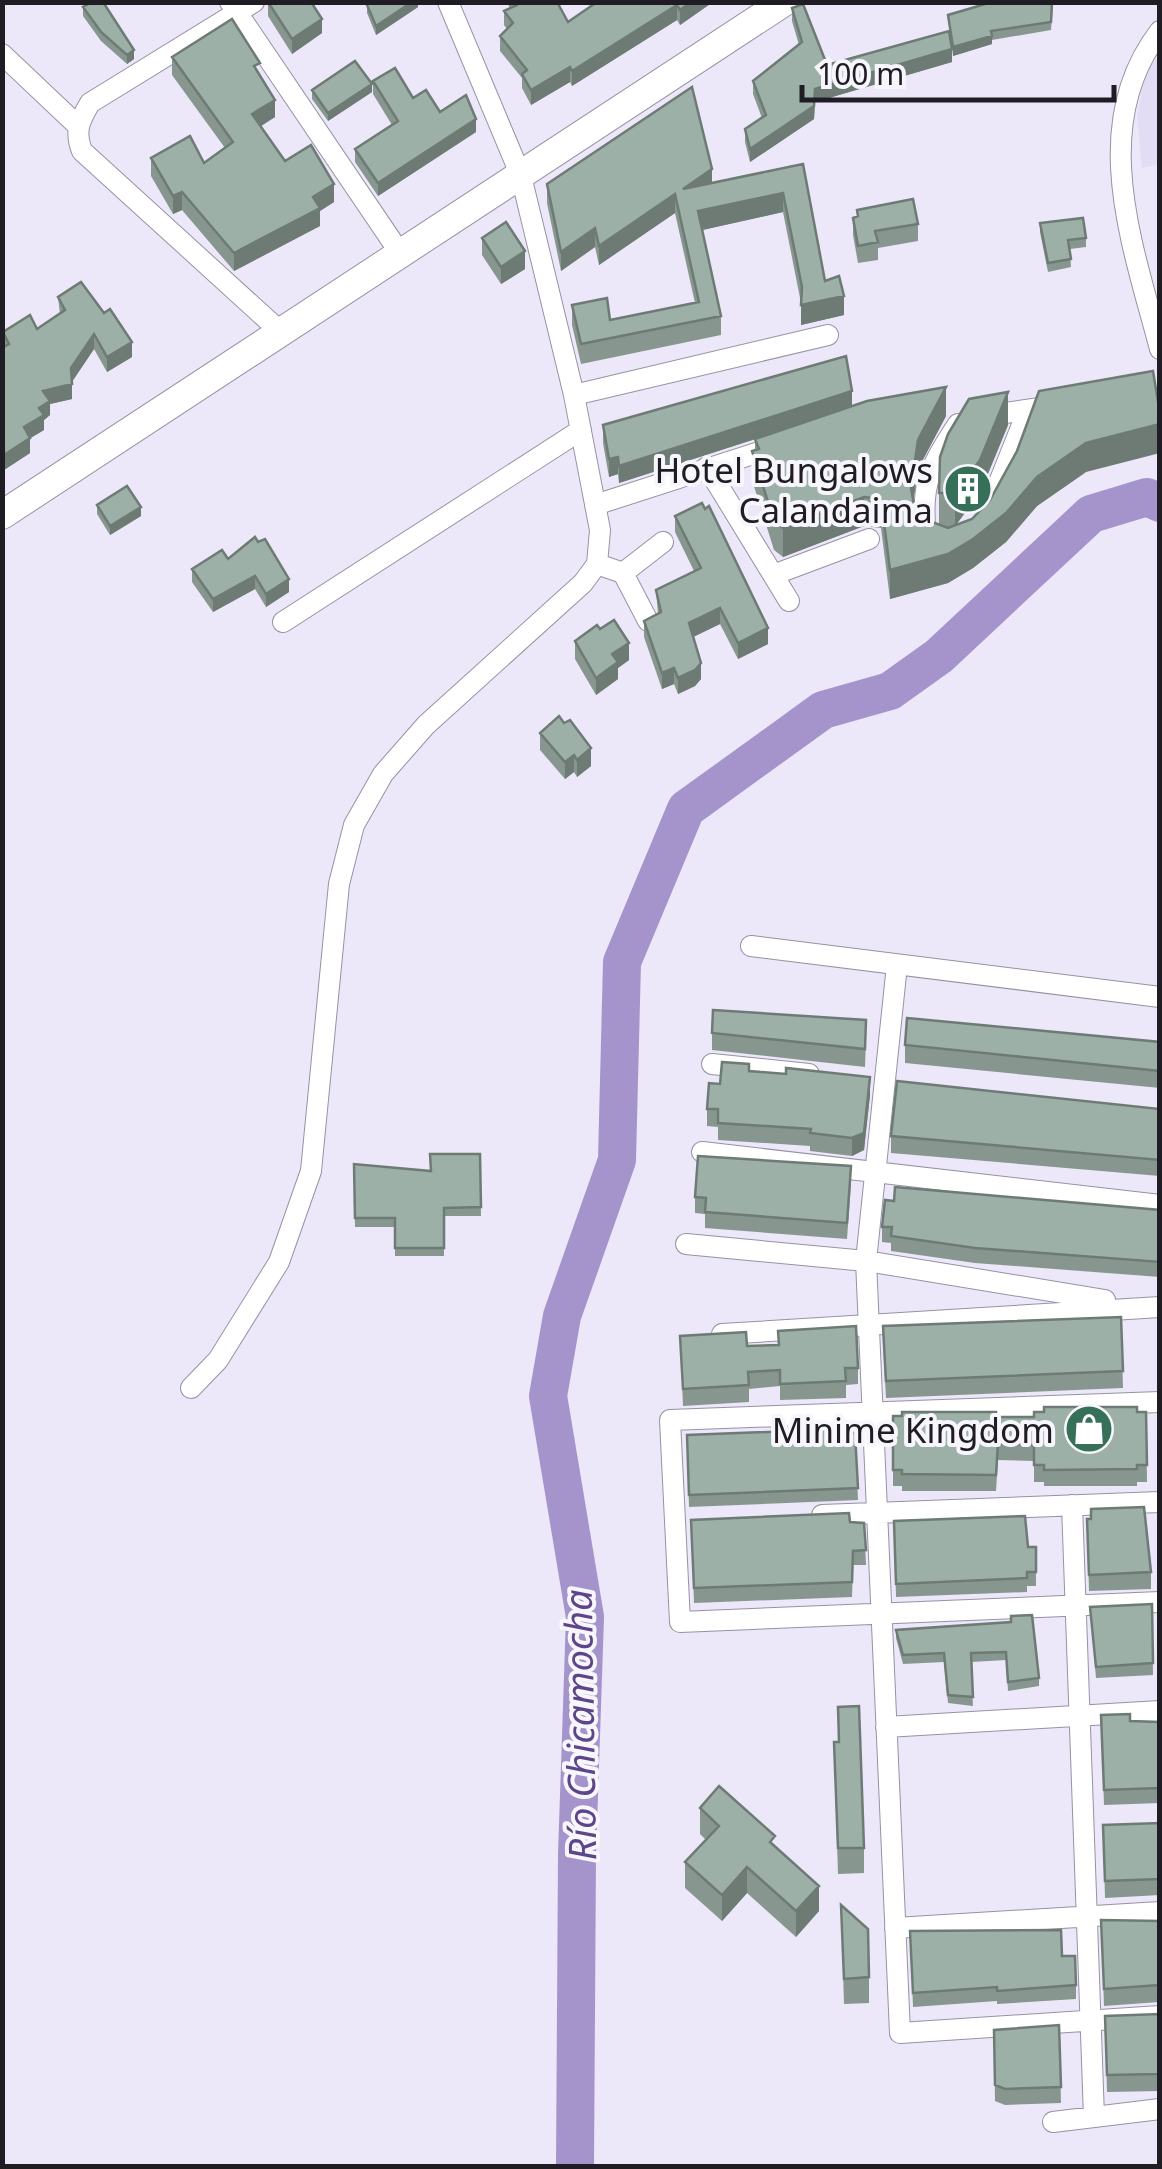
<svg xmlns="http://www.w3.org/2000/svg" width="1162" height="2169" font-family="'Noto Sans',sans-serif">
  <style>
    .built { fill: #e3dcf5 }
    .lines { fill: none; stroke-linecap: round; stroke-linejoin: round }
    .river { stroke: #a594cb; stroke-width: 38 }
    .minor-casing { stroke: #9792a3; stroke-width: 22 }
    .secondary-casing { stroke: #9792a3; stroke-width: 30 }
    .minor { stroke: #fff; stroke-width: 20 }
    .secondary { stroke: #fff; stroke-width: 28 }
    .wall { fill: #879790 }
    .shaded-wall { fill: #6e7b75 }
    .building { fill: #9db0a7; stroke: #6e7b75; stroke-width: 2.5 }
    .labels { text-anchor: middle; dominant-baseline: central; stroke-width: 8; stroke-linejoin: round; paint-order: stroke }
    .poi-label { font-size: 35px; fill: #1f1d23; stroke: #f8f6fd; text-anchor: end }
    .water-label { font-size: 38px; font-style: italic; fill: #5e458a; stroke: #f8f6fd }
  </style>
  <rect width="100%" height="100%" fill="#ece7f9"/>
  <path class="built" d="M1159 55V164L1142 168 1137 117 1145 74Z"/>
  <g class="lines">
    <path class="river" d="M575 2166 577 1855 585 1617 548 1396 562 1316 617 1160 622 962 686 809 823 710 890 691 939 656 1091 514 1147 497 1160 503"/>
    <g class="minor-casing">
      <path id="minor" d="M230 2 402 256
        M254 2 90 103C80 120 74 131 82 151L283 334
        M1160 31C1087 125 1133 246 1160 349
        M2 54 77 125
        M574 395 828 335
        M985 416 1060 405
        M707 467 789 601
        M992 500 1028 410
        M595 505 778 446
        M934 542 926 536C920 484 930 467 958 424
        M597 564 623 573 648 621
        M623 573 663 542
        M773 575 869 539
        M283 622 581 430
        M751 946 1160 997
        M897 965 866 1261 900 2033 1160 2016
        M712 1064 809 1074
        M702 1152 1160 1205
        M686 1244 866 1261 1105 1300
        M722 1334 1160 1307
        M191 1388 218 1360 279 1262 311 1171 339 884 354 825 383 774 426 725 583 583 597 564 600 530 574 395 521 176 448 2
        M1160 1402 670 1420 680 1622 1160 1602
        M1072 1505 1094 2117
        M822 1515 1160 1502
        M886 1727 1160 1711
        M895 1928 1160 1912
        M1053 2122 1160 2109"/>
    </g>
    <g class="secondary-casing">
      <path id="secondary" d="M2 515 784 2"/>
    </g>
    <use href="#minor" class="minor"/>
    <use href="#secondary" class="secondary"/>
  </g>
  <path class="wall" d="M268 2 322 33 292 54 268 16Z
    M418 2V7L376 35 367 13V5Z
    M507 2H557L568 22 594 4 593 2H713L680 25 677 20 572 86 570 82 531 105 522 88V78L500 51V36L507 29 504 25V11L510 8Z
    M1053 2 1051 30 992 40V44L953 56 948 15Z
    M83 7 134 59 127 64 101 41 83 16Z
    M792 8 827 65 952 62 815 102 814 119 750 162 745 142V129L762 118 753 94V81L799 45 792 21Z
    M172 57 260 75 275 117 260 126 285 161 334 202 320 211V226L234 271 182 210 173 214 151 176V158L204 163 225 148 172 75Z
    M373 81 413 98 476 132 378 196 355 162V149L392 125 373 94Z
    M312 90 372 92 328 121 312 99Z
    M803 164 825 281 844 315 801 325V303L783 212 702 230 721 316V335L581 364 572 325V305L610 320 695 303 675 213 599 265 595 247 561 271 547 203V184L712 183Z
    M857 210 918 224V241L878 248V260L858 263 853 235V218L857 217Z
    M1040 223 1086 238V247L1070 249 1071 267 1048 272 1040 232Z
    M482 238 525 269 501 284 482 255Z
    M58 297 132 357 107 372 94 349 72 382V399L50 404V415L44 420V430L30 438V453L4 470 3 332 37 329 60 314Z
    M852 406 946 416 918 469 913 501 916 516 939 524V493L1008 425 980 493 956 525 1086 472 1037 506 1006 542 973 568 948 583 890 599 881 528 864 526 783 557 774 550 752 480V451L755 450V439L619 483 618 474 609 477 603 443V425Z
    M97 505 141 516 110 535 97 514Z
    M675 516 768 644 738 659 720 624 693 637 701 679 695 686 678 694 674 684 662 689 644 637V621L658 614 656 590 694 571 675 532Z
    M228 559 289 592 266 607 255 589 213 612 192 582V569Z
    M600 629 629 660 618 668V679L596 695 575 659V641Z
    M540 733 591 766 577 777 574 772 565 779 540 750Z
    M712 1033 866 1037 865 1067 712 1050Z
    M1160 1042V1088L905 1063V1045Z
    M749 1071 870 1095 864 1150 852 1156 810 1151V1146L718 1140V1127L707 1126V1109L720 1084Z
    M1160 1109V1176L891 1153V1136Z
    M480 1154 481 1216H444V1256H395V1227H355L354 1164 430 1171Z
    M851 1183 847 1239 705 1228V1214L695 1213V1197Z
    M1160 1210V1277L975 1263 891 1251V1243L882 1242V1227Z
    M1121 1317 1123 1388 886 1398 883 1343Z
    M778 1331 858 1368V1384L846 1385V1398L780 1400V1386L749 1389V1402L683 1406 680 1336 747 1346 778 1345Z
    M1146 1412 1147 1482H1137V1486H1044V1482H1034V1461L998 1460 996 1491H902V1486H893V1416L1034 1417Z
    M846 1433H855L858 1500 689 1507 687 1435Z
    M1087 1519 1151 1572V1589L1089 1591Z
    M691 1520 864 1523 866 1565H853L852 1597 694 1603Z
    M894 1521 1028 1547H1036V1586H1027V1592L896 1597Z
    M1152 1604 1153 1675 1096 1678 1090 1607Z
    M1011 1622 1039 1678V1686L1008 1691 1006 1660 971 1662 973 1706 948 1703 944 1662 903 1664 896 1638V1630Z
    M838 1707 864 1848V1873L838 1874 834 1742H838Z
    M1101 1715 1130 1721 1160 1722V1803L1104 1805Z
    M700 1808 819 1911 796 1937 747 1893 722 1921 685 1888V1862L706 1840 700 1834Z
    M1160 1823V1895L1105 1898 1103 1825Z
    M841 1905 869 1977V2003L844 2004Z
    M1101 1920 1160 1921 1159 2002 1104 2006Z
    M910 1931 1062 1956 1076 1985V1999L997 2004V2001L913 2007Z
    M1160 2014V2091L1107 2092 1105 2016Z
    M1059 2025 1061 2103 1005 2105 995 2101 994 2030Z"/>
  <path class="shaded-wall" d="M412 2H418V7L376 35V26Z
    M691 2H713L680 25V10Z
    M677 5V20L572 86V71Z
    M322 19V33L292 54V39Z
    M992 36V44L953 56V47Z
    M952 49V62L815 102 814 119 750 162V149L815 89Z
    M134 50V59L127 64V55Z
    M570 67V82L531 105V90Z
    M372 84V92L328 121V113Z
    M275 100V117L252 132V114Z
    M476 119V132L378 196V183Z
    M712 169V189H683Z
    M334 184V202L320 211V226L234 271V253Z
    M182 192V210L173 214V196Z
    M783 193V212L698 231V211Z
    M675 194V213L599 265V246Z
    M595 228V247L561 271V252Z
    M525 251V269L501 284V267Z
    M844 296V315L801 325V305Z
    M94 334V349L71 383V368Z
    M132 342V357L107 372V357Z
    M72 384V399L50 404V415L44 420V430L24 442V427L39 408 43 391Z
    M946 387V416L918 469 911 517V488L918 440Z
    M852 391V408L619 483V466Z
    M1008 392V425L980 493 955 526V493Z
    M1160 424V453L1086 472 1037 506 1006 542 973 568 948 583 890 599V570L1037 477 1086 443Z
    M30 438V453L4 470V455Z
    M618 457V474L609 477V459Z
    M864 497V526L783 557V528Z
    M141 507V516L110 535V526Z
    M255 576V589L213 612V599Z
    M289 579V592L266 607V594Z
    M720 608V624L689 639V623Z
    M768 628V644L738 659V643Z
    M629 643V660L618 668V679L596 695V678L612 654Z
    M701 663V679L695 686 678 694V678Z
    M674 668V684L662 689V673Z
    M591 748V766L577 777V760Z
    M574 755V772L565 779V762Z
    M870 1077V1095L864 1150 852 1156V1138Z
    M747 1867V1893L722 1921V1895Z
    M819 1886V1911L796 1937V1911Z"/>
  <path class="building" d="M92 2H103L134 50 127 55 101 32 83 7Z
    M268 2H311L322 19 292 39Z
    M371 2H412L376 26 367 5Z
    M516 2H557L568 22 597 2H691L680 10 677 5 572 71 570 67 531 90 522 74 527 70 500 36 513 23 504 11 517 5Z
    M992 2H1052L1051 22 991 31 992 36 953 47 948 15Z
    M803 4 827 65 949 31 952 49 815 89 814 106 750 149 745 129 766 115 753 81 802 42 792 8Z
    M232 19 260 63 254 66 275 100 252 114 285 161 311 145 334 184 313 197 320 208 234 253 182 192 173 196 151 158 190 136 204 163 233 142 172 57Z
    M355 61 372 84 328 113 312 90Z
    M395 68 413 98 426 90 440 112 466 95 476 119 378 183 355 149 398 121 373 81Z
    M692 87 712 169 683 189 803 164 825 281 839 276 844 296 801 305 802 287 783 193 698 211 721 316 581 344 572 305 607 298 610 320 699 302 675 194 599 246 595 228 561 252 547 184Z
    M913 199 918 224 875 231 878 242 858 246 853 218 858 216 857 210Z
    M1083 218 1086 238 1068 240 1071 259 1048 263 1040 223Z
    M506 222 525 251 501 267 482 238Z
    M81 282 104 313 110 309 132 342 107 357 94 334 71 368 72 384 43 391 50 401 39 408 44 415 24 427 30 438 4 455 2 348 9 344 3 332 30 315 37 329 65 310 58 297Z
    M846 356 852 391 619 466 618 457 609 459 603 425Z
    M1153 371 1160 414V424L1086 443 1037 477 1006 513 973 539 948 554 890 570 881 499 864 497 783 528 774 521 752 451 759 449 755 439 867 401 946 387 918 440 911 488 916 516 948 528 972 519 990 500 1017 451 1039 391Z
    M1008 392 980 460 955 493H939L940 457 948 434 969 399Z
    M127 486 141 507 110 526 97 505Z
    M702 503 705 509 709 506 768 628 738 643 720 608 689 623 701 663 695 670 678 678 674 668 662 673 644 621 661 612 656 590 701 568 675 516Z
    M255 537 258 542 265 539 289 579 266 594 255 576 213 599 192 569 222 550 228 559Z
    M614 620 629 643 612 654 618 662 596 678 575 641 597 625 600 629Z
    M559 716 564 723 570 720 591 748 577 760 574 755 565 762 540 733Z
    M713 1010 866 1020 865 1049 712 1033Z
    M907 1018 1160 1042V1071L905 1045Z
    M722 1062 749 1064V1071L786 1074V1068L870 1077 864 1133 852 1138 810 1133 811 1129 718 1123V1109H707L709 1083 720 1084Z
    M897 1081 1160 1109V1160L891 1136Z
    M430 1154H480L481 1207 444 1208V1248H395V1218H355L354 1164 431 1171Z
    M698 1156 851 1166 847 1223 705 1212 706 1198 695 1197Z
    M895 1187 1160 1210V1262L975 1248 891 1236 892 1227H882L885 1200 894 1201Z
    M1121 1317 1123 1371 886 1381 883 1326Z
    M856 1326 858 1368H845L846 1381 780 1384V1370L748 1372 749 1385 683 1389 680 1336 746 1332 747 1346 779 1345 778 1331Z
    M1044 1407H1137V1412H1146L1147 1465H1137V1469L1044 1470V1465H1034V1445L998 1443 996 1475 902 1474V1470H893V1416H902V1412H996V1417H1034V1412H1044Z
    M846 1429V1433H855L858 1488 689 1495 687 1435Z
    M1144 1507 1151 1572 1089 1575 1087 1519H1091V1509Z
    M849 1513 850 1522 864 1523 866 1550 853 1551 852 1582 694 1588 691 1520Z
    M1025 1516 1028 1547H1036V1572H1027V1578L896 1584 894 1521Z
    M1152 1604 1153 1663 1096 1667 1090 1607Z
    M1032 1615 1039 1678 1008 1682 1006 1652 971 1653 973 1697 948 1695 944 1653 903 1655 896 1630 1011 1622V1616Z
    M859 1706 864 1848H838L834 1742H839L838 1707Z
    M1130 1714V1721L1160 1722V1788L1104 1790 1101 1715Z
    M719 1786 775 1836 770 1842 819 1886 796 1911 747 1867 722 1895 685 1862 719 1826 700 1808Z
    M1160 1823V1879L1105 1881 1103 1825Z
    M841 1905 868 1929 869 1977 844 1979Z
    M1101 1920 1160 1921 1159 1985 1104 1989Z
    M1061 1930 1062 1956H1075L1076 1985 997 1991V1987L913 1993 910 1931Z
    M1160 2014V2074L1107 2075 1105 2016Z
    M1059 2025 1061 2087 1005 2089 995 2085 994 2030Z"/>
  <defs>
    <g id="building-disc" transform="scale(2.5)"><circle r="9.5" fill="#367059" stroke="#f8f6fd"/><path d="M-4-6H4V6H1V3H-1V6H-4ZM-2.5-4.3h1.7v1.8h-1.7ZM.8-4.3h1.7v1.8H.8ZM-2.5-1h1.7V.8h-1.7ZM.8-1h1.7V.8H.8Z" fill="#fff"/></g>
    <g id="shop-disc" transform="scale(2.5)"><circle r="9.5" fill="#367059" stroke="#f8f6fd"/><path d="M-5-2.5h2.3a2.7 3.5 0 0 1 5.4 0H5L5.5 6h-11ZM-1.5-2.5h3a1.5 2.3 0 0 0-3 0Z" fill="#fff"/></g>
  </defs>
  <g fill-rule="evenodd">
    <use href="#building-disc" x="968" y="489"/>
    <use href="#shop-disc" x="1089" y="1429"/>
  </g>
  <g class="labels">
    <g class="poi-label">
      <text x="933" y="469">Hotel Bungalows<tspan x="933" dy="40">Calandaima</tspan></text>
      <text x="1054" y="1429">Minime Kingdom</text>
    </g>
    <g class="water-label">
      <text transform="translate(579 1725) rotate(-91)">Río Chicamocha</text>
    </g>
  </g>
  <rect width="1162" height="2169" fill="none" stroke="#1f1d23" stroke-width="10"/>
  <path d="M802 85v15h312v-15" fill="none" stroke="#1f1d23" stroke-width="5"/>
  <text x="817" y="85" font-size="30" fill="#1f1d23" stroke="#f8f6fd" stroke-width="8" paint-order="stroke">100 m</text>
</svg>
